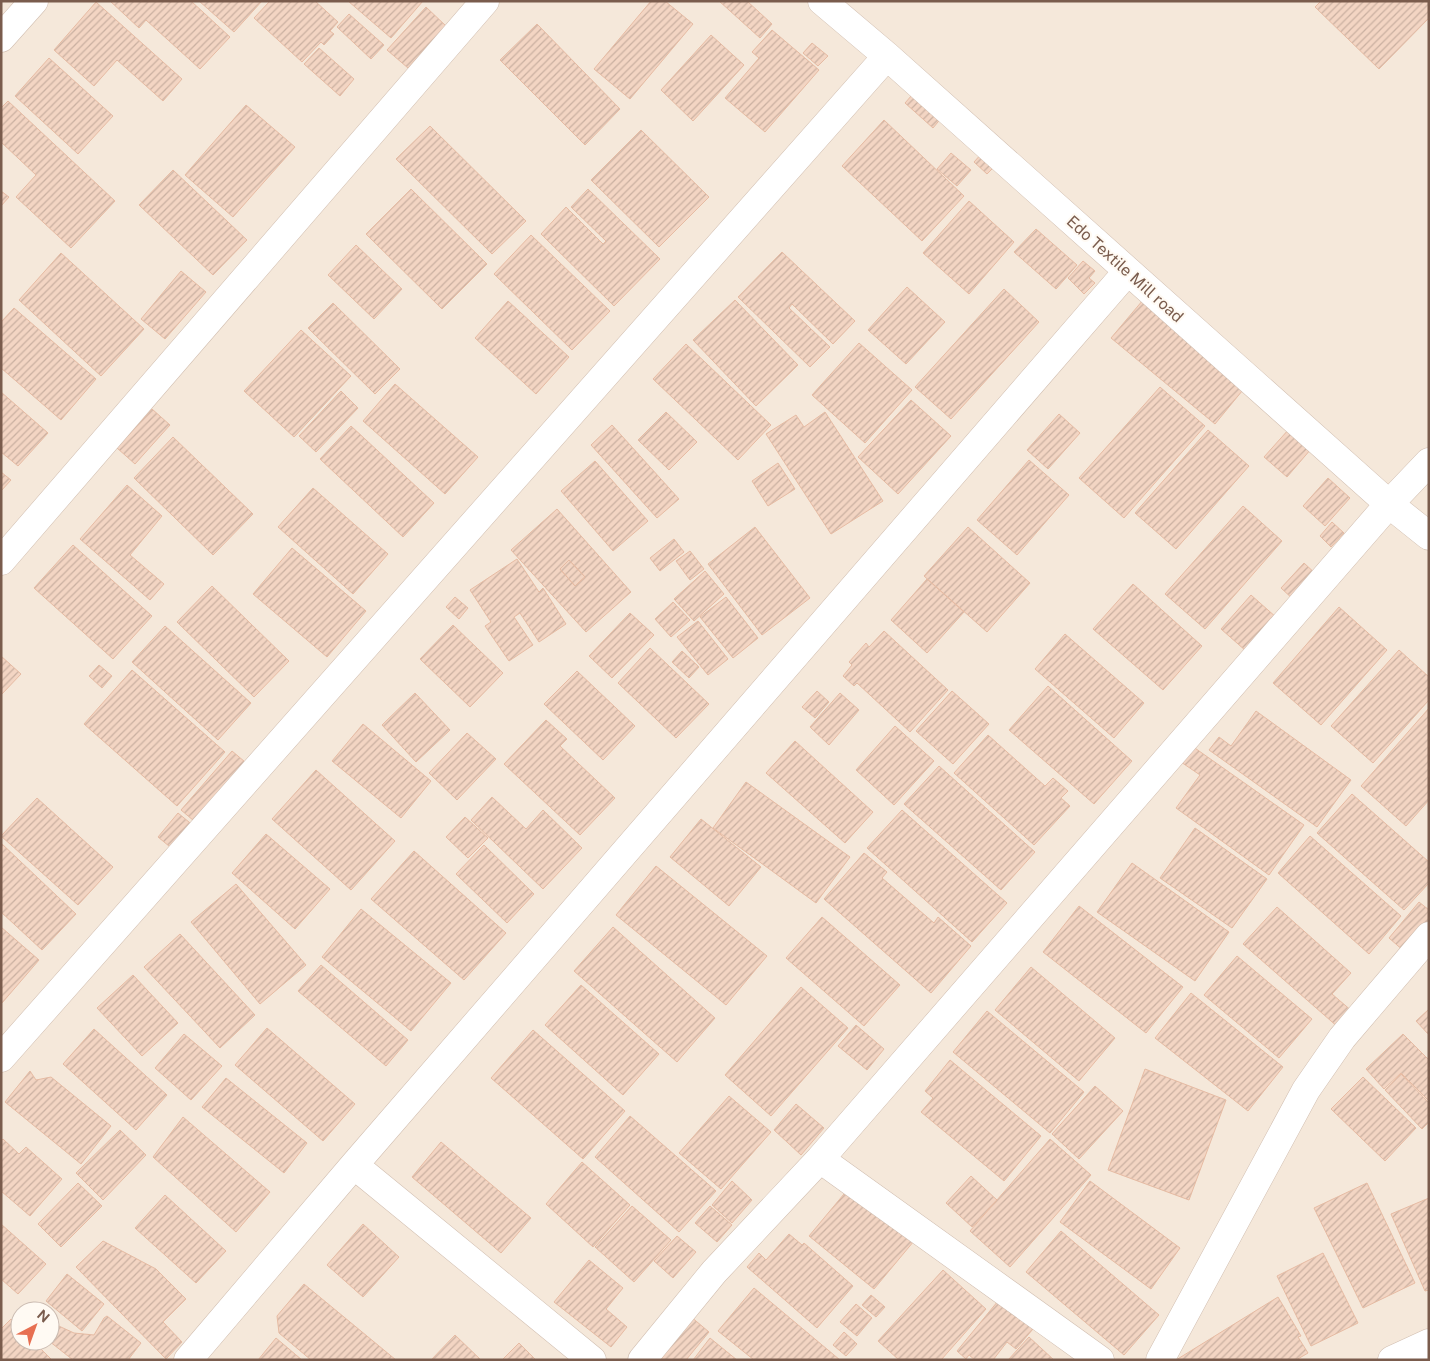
<svg xmlns="http://www.w3.org/2000/svg" width="1430" height="1361" font-family="'Public Sans',sans-serif">
  <style>
    .residential { fill: #f5e8da; fill-rule: evenodd }
    .building { fill: url(#building-hatch); stroke: #e6bba3; fill-rule: evenodd }
    .lines { fill: none; stroke-linecap: round; stroke-linejoin: round }
    .minor-casing { stroke: #d1beb0; stroke-width: 29 }
    .minor { stroke: #fff; stroke-width: 28 }
    .labels { text-anchor: middle; dominant-baseline: central; stroke-width: 4; stroke-linejoin: round; paint-order: stroke }
    .street-label { font-size: 16px; fill: #7a5c4d; stroke: #fffaf3 }
  </style>
  <defs>
    <pattern id="building-hatch" width="6" height="6" patternUnits="userSpaceOnUse" patternTransform="scale(1.25)"><rect width="6" height="6" fill="#f3d5c3"/><path d="M-1 1l2-2M0 6l6-6M5 7l2-2" fill="none" stroke="#cab0a1"/></pattern>
  </defs>
  <rect width="100%" height="100%" fill="#fdf6ec"/>
  <path class="residential" d="M1 1H1429V1360H1ZM20 1311H50V1341H20Z"/>
  <path class="building" d="M110 1H191L230 37 200 69 146 20 139 28Z
    M199 1H262L234 32Z
    M270 1H315L338 22 330 31 334 34 324 45 321 42 302 62 254 18Z
    M348 1H423L391 38Z
    M651 1H665L693 24 630 99 594 69Z
    M719 1H747L772 24 760 38Z
    M1321 1H1429V18L1379 69 1315 7Z
    M96 2 182 79 163 101 117 60 94 86 54 50Z
    M426 7 446 26 408 68 387 50Z
    M349 14 384 45 371 59 337 27Z
    M537 24 620 109 585 145 500 60Z
    M772 30 819 70 765 132 725 98 759 58 752 52Z
    M711 35 744 65 693 121 661 90Z
    M812 43 828 56 818 66 803 53Z
    M319 48 354 79 340 96 304 64Z
    M49 58 113 116 78 154 15 96Z
    M919 87 947 111 933 128 905 103Z
    M8 101 115 201 71 248 16 197 36 175 1 142V108Z
    M246 105 295 147 233 217 185 175Z
    M884 120 964 196 922 241 842 166Z
    M430 126 526 221 492 254 396 159Z
    M641 130 709 197 659 247 591 180Z
    M983 152 996 165 987 174 974 162Z
    M951 153 971 170 957 186 937 169Z
    M173 170 247 240 213 275 139 205Z
    M411 189 487 264 442 309 366 234Z
    M588 189 660 259 614 306 541 234 566 207 603 244 606 241 571 207Z
    M1 191 9 197 1 206Z
    M969 201 1014 242 969 294 923 253Z
    M1036 229 1077 265 1056 289 1014 252Z
    M531 235 610 311 572 350 494 274Z
    M356 245 402 289 374 319 328 275Z
    M782 252 855 321 833 344 792 304 789 308 830 347 810 367 738 297Z
    M61 253 144 329 101 376 19 300Z
    M1083 261 1095 271 1089 278 1095 283 1084 294 1068 278Z
    M181 271 206 292 165 339 141 319Z
    M907 287 945 322 906 364 868 330Z
    M1004 289 1039 322 951 419 915 387Z
    M735 300 798 365 756 406 693 340Z
    M1143 300 1247 385 1215 424 1111 338Z
    M508 301 569 357 536 394 475 338Z
    M333 303 400 369 375 394 308 328Z
    M14 308 96 379 61 420 1 368V322Z
    M301 330 351 376 294 437 244 391Z
    M859 343 912 390 865 443 812 395Z
    M686 344 771 425 738 460 653 379Z
    M395 384 478 457 445 494 363 421Z
    M1160 387 1205 426 1124 518 1079 478Z
    M341 391 358 408 316 452 299 436Z
    M1 392 48 433 18 466 1 452Z
    M911 400 951 436 898 494 858 457Z
    M152 409 170 425 135 464 117 448Z
    M666 412 697 442 669 470 638 440Z
    M825 412 883 501 831 534 766 434 796 415 804 427Z
    M1059 414 1080 433 1048 469 1027 450Z
    M612 425 679 499 657 518 591 445Z
    M351 426 434 503 403 537 320 459Z
    M1289 429 1311 449 1287 477 1264 457Z
    M1208 430 1249 466 1176 549 1135 513Z
    M173 437 253 514 213 555 134 478Z
    M1029 460 1069 495 1017 555 977 520Z
    M595 461 648 521 613 551 561 491Z
    M778 463 795 489 768 506 752 481Z
    M1 472 11 480 1 491Z
    M1328 478 1350 498 1325 526 1303 506Z
    M127 485 162 516 130 555 164 584 150 600 80 539Z
    M313 488 388 554 353 594 278 527Z
    M1243 506 1282 541 1205 629 1165 594Z
    M557 509 631 592 586 632 511 550ZM569 560 585 577 575 586 560 569Z
    M1332 522 1344 533 1331 547 1320 536Z
    M755 527 810 598 762 635 708 564Z
    M968 527 1030 583 987 632 924 576Z
    M674 539 684 552 660 571 650 558Z
    M73 545 152 616 113 659 34 588Z
    M292 548 366 611 327 657 253 594Z
    M690 551 704 569 690 580 676 561Z
    M517 559 539 592 543 588 566 624 539 642 520 613 514 617 533 645 509 661 485 626 491 622 470 590Z
    M569 560 585 577 575 586 560 569Z
    M1304 563 1318 576 1295 601 1281 588Z
    M705 571 724 594 694 621 674 599Z
    M927 579 964 612 927 653 891 620Z
    M1133 584 1202 646 1163 690 1093 629Z
    M212 586 289 661 254 697 177 622Z
    M1251 595 1277 618 1246 651 1221 629Z
    M455 597 468 608 459 619 446 607Z
    M726 597 758 638 733 658 700 617Z
    M673 602 690 620 671 637 655 619Z
    M1339 607 1387 650 1321 725 1273 683Z
    M630 613 654 635 612 678 589 656Z
    M698 621 728 659 708 675 677 637Z
    M453 625 503 673 470 707 420 659Z
    M165 626 251 703 218 740 132 662Z
    M884 631 948 690 910 732 857 683 854 686 843 676 852 665 849 662 866 643 869 647Z
    M1065 634 1144 703 1114 738 1035 669Z
    M650 648 709 704 676 738 618 683Z
    M1399 650 1429 677V700L1373 763 1331 726Z
    M682 651 699 667 689 678 672 662Z
    M1 656 21 674 1 695Z
    M99 665 112 676 102 688 89 676Z
    M132 670 225 752 177 806 84 724Z
    M577 671 635 726 603 760 544 704Z
    M1048 686 1132 761 1094 804 1009 730Z
    M817 691 829 702 815 718 802 707Z
    M952 691 989 724 953 764 916 731Z
    M415 693 450 730 416 762 382 725Z
    M840 693 859 710 829 745 810 727Z
    M1429 708V800L1406 826 1361 786Z
    M1256 711 1351 780 1317 827 1209 750 1219 737 1231 746Z
    M546 720 567 739 560 746 615 798 580 835 504 764Z
    M363 724 431 781 401 818 332 761Z
    M895 726 934 761 894 805 856 770Z
    M467 733 496 759 457 800 429 773Z
    M988 735 1045 786 1053 778 1068 791 1061 798 1070 806 1034 845 954 773Z
    M795 741 873 812 845 843 766 773Z
    M1192 746 1304 825 1269 875 1176 808 1200 775 1181 762Z
    M232 751 251 767 200 826 181 810Z
    M939 766 1035 852 1001 890 904 804Z
    M316 770 395 841 351 890 272 819Z
    M746 782 850 857 816 903 713 828Z
    M1352 794 1429 862V883L1404 910 1317 833Z
    M492 797 526 829 543 810 582 848 543 889 471 820Z
    M37 798 113 867 78 905 1 836Z
    M902 810 1007 903 972 942 867 848Z
    M178 813 195 827 175 851 158 837Z
    M465 817 488 838 468 858 446 837Z
    M701 819 761 867 729 906 670 857Z
    M1195 828 1267 879 1232 928 1160 878Z
    M266 834 330 889 295 929 232 873Z
    M1310 836 1401 916 1369 954 1278 873Z
    M1 843 76 914 42 950 1 912Z
    M484 845 534 894 507 923 456 874Z
    M414 851 506 933 464 980 371 899Z
    M864 853 887 872 882 878 934 923 938 917 971 946 931 993 824 899Z
    M1132 863 1229 932 1195 981 1097 912Z
    M656 866 767 956 726 1005 616 915Z
    M236 884 306 965 260 1004 191 922Z
    M1419 902 1429 910V924L1405 952 1389 938Z
    M1079 906 1183 987 1146 1033 1043 952Z
    M1277 907 1351 973 1332 994 1353 1012 1339 1028 1243 944Z
    M361 909 451 983 411 1031 322 957Z
    M822 917 900 985 864 1026 786 958Z
    M1 927 39 960 2 1003 1 1002Z
    M613 927 715 1018 677 1062 574 971Z
    M180 934 255 1015 220 1048 144 967Z
    M1237 956 1312 1019 1279 1058 1204 995Z
    M321 965 408 1040 386 1066 298 991Z
    M1031 967 1115 1038 1079 1081 995 1010Z
    M133 975 178 1023 142 1056 97 1008Z
    M581 985 659 1054 623 1095 545 1025Z
    M801 987 848 1028 771 1116 725 1075Z
    M1191 993 1283 1067 1248 1111 1155 1038Z
    M1429 1009V1035L1416 1021Z
    M987 1011 1084 1092 1050 1133 953 1052Z
    M856 1025 884 1049 867 1070 838 1046Z
    M267 1028 355 1104 323 1141 235 1065Z
    M94 1029 167 1095 136 1130 63 1064Z
    M533 1030 625 1111 583 1159 491 1078Z
    M184 1034 222 1066 191 1100 155 1068Z
    M1403 1034 1429 1060V1101L1401 1073 1384 1089 1366 1069Z
    M950 1060 1041 1136 1004 1181 921 1112 933 1098 925 1091Z
    M1145 1069 1226 1100 1189 1200 1108 1170Z
    M30 1071 36 1080 51 1077 111 1126 81 1164 5 1102Z
    M1401 1074 1429 1103V1122L1422 1129 1385 1090Z
    M1363 1077 1416 1128 1385 1161 1331 1109Z
    M226 1078 307 1143 284 1173 202 1107Z
    M1095 1086 1123 1111 1079 1159 1052 1134Z
    M729 1096 771 1132 721 1189 679 1153Z
    M796 1104 824 1128 801 1155 774 1130Z
    M630 1116 716 1191 679 1232 595 1157Z
    M183 1117 270 1192 236 1232 153 1157Z
    M120 1130 146 1155 103 1200 76 1173Z
    M3 1139 19 1154 26 1147 62 1179 30 1216 1 1191V1141Z
    M1050 1139 1091 1175 1010 1267 970 1231Z
    M441 1142 531 1218 501 1253 412 1177Z
    M582 1162 630 1205 593 1247 546 1204Z
    M971 1176 997 1200 972 1227 946 1203Z
    M732 1181 752 1200 732 1223 712 1205Z
    M1090 1181 1180 1248 1151 1289 1060 1222Z
    M78 1183 102 1206 61 1247 38 1224Z
    M1367 1183 1415 1283 1363 1308 1314 1208Z
    M849 1188 914 1241 874 1289 809 1236Z
    M165 1195 226 1251 196 1283 135 1228Z
    M1429 1198V1290L1425 1291 1391 1214Z
    M632 1206 671 1240 634 1282 595 1247Z
    M710 1206 732 1225 717 1242 695 1223Z
    M1 1224 46 1264 18 1294 1 1279Z
    M363 1224 399 1257 363 1297 327 1265Z
    M1061 1231 1159 1315 1124 1355 1026 1272Z
    M789 1234 802 1245 804 1243 853 1286 817 1328 747 1267 759 1253 766 1260Z
    M677 1236 696 1252 673 1278 654 1261Z
    M103 1241 156 1269 186 1299 163 1322 182 1342 166 1359 76 1267Z
    M1323 1253 1358 1323 1311 1346 1277 1276Z
    M589 1260 623 1288 606 1309 627 1327 611 1347 554 1302Z
    M943 1270 986 1309 941 1360H899L878 1341Z
    M67 1274 104 1304 82 1331 46 1301Z
    M304 1284 396 1360H311L279 1333 277 1316Z
    M754 1288 840 1360H754L718 1331Z
    M871 1295 885 1307 876 1317 862 1305Z
    M1278 1297 1301 1336 1298 1337 1308 1353 1296 1360H1176Z
    M998 1301 1033 1329 1016 1349 1007 1342 993 1360H975L969 1355 966 1359 957 1351Z
    M856 1304 872 1318 857 1336 840 1322Z
    M107 1316 141 1343 128 1360H73L49 1341 50 1322 74 1333 94 1335 104 1318Z
    M690 1316 709 1332 686 1360H661L671 1340Z
    M11 1319 20 1328V1341H33L52 1360H1V1329Z
    M844 1332 857 1344 846 1356 833 1345Z
    M455 1335 481 1360H431Z
    M1029 1337 1054 1360H1008Z
    M276 1338 302 1360H258Z
    M710 1338 737 1360H693Z
    M519 1343 536 1360H502Z"/>
  <g class="lines">
    <g class="minor-casing">
      <path id="minor" d="M822 1 887 56 1389 504 1429 536
        M1 38 34 1
        M1 561 485 1
        M1 1058 887 56
        M820 1159 1100 1360
        M354 1165 592 1360
        M188 1360 354 1165 1127 272
        M642 1360 714 1272 820 1159 1389 504 1429 462
        M1160 1360 1306 1090 1342 1038 1429 936
        M1392 1360 1429 1343"/>
    </g>
    <use href="#minor" class="minor"/>
  </g>
  <g class="labels">
    <g class="street-label">
      <text transform="translate(1125 269) rotate(42)">Edo Textile Mill road</text>
    </g>
  </g>
  <rect width="1430" height="1361" fill="none" stroke="#7a5c4d" stroke-width="5"/>
  <g transform="translate(35 1326) rotate(41)"><circle r="24" fill="#fffaf3" stroke="#cabbb1"/>
  <path d="M0-4L9 19L0 12L-9 19Z" fill="#e76f51"/>
  <text y="-8" font-size="14" font-weight="bold" text-anchor="middle" fill="#7a5c4d">N</text>
  </g>
</svg>
